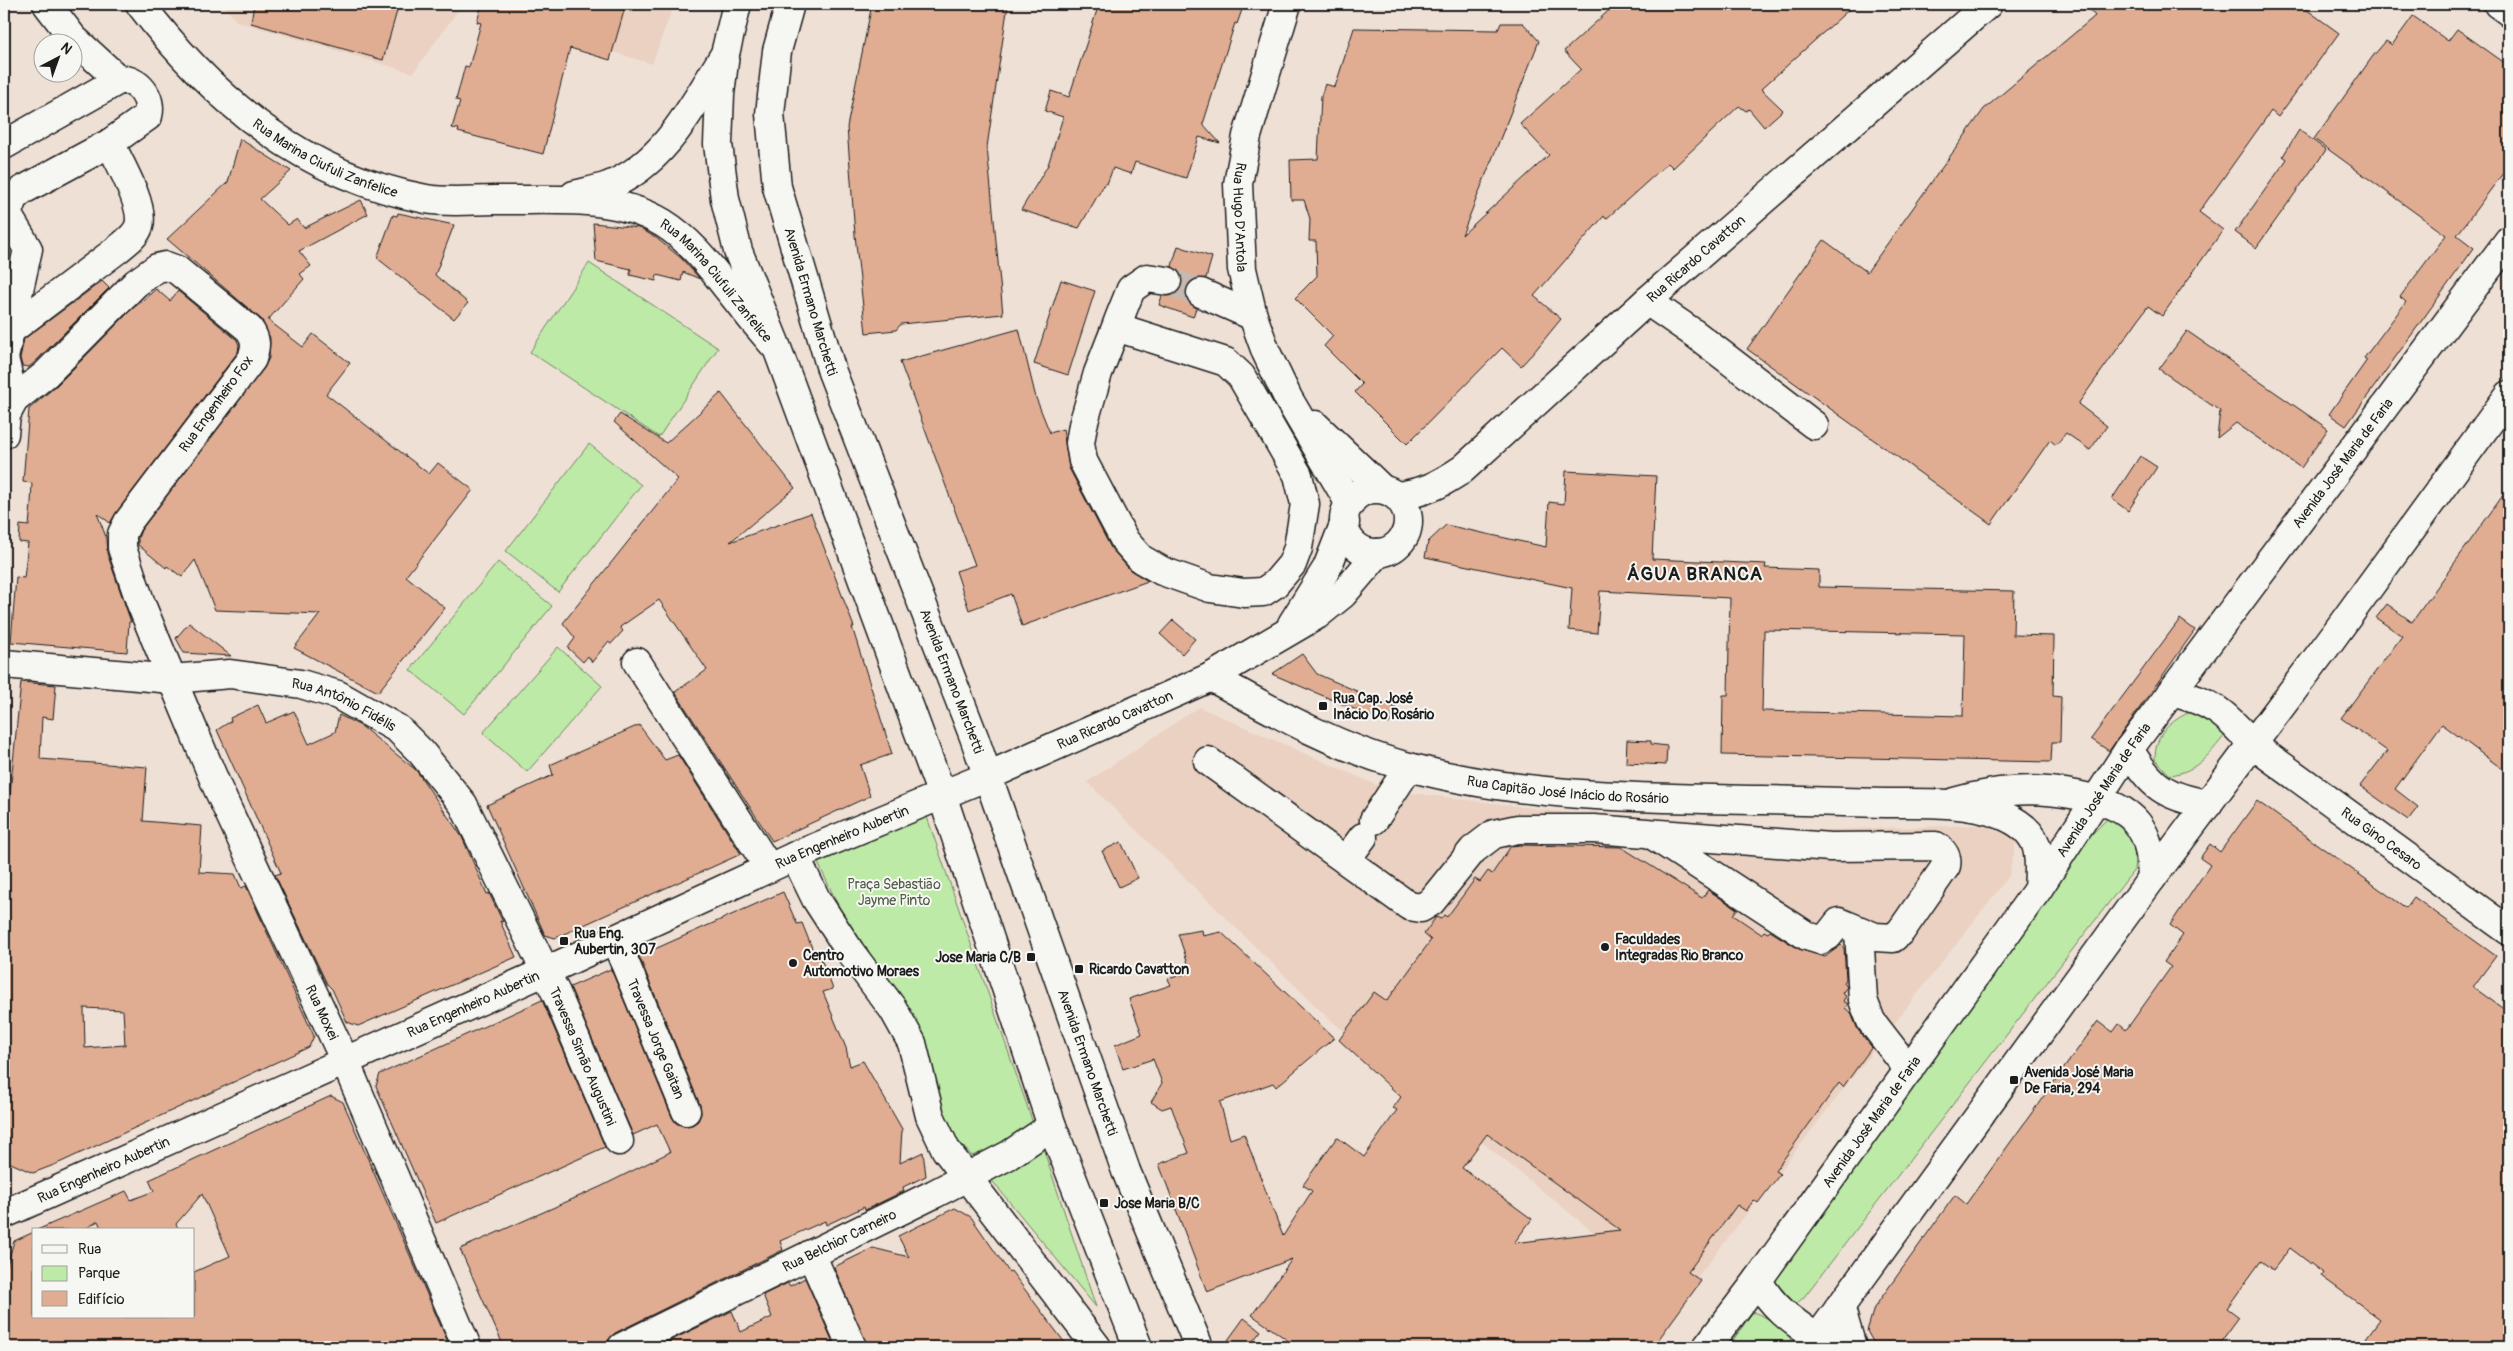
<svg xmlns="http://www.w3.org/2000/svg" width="2513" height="1351" font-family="Pangolin,sans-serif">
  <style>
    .built { fill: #ead1c2 }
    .green { fill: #beeaa7; stroke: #6d8362 }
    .building { fill: #e0ad93; stroke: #1c1c1c; fill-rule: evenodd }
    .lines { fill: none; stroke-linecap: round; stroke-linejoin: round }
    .minor-tunnel { stroke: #c5b9b1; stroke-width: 28; stroke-dasharray: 28 14; stroke-linecap: butt }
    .minor-casing { stroke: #1c1c1c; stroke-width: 31 }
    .major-casing { stroke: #1c1c1c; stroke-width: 31 }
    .highway-casing { stroke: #1c1c1c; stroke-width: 31 }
    .minor { stroke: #f6f6f2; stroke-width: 28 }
    .major { stroke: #f6f6f2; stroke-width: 28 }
    .highway { stroke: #f6f6f2; stroke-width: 28 }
    .poi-dot { fill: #1c1c1c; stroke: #f6f6f2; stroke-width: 2 }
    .labels { text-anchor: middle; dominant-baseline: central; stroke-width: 4; stroke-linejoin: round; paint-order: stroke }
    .street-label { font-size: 14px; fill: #1c1c1c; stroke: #f6f6f2 }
    .poi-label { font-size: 14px; font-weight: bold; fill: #1c1c1c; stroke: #f6f6f2; text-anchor: start }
    .park-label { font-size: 14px; fill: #4d5a46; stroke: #f6f6f2 }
    .district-label { font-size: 19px; font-weight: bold; letter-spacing: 1px; fill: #1c1c1c; stroke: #f6f6f2 }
  </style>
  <rect width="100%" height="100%" fill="#efe0d6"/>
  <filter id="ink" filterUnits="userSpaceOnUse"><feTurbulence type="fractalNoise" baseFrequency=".02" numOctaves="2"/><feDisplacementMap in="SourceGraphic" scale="10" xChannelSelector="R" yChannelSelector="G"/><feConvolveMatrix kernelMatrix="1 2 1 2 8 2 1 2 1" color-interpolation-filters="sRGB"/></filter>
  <g filter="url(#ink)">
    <path class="built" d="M223 4H674L652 64 462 5 413 73 236 21Z
      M1199 707 1388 790 1604 817 1819 830 1981 825 2017 838 2009 876 1679 1301 1328 1018 1087 782Z"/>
    <path class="green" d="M589 263 718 348 659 437 530 352Z
      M589 444 641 485 558 592 506 551Z
      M498 562 552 606 464 714 410 670Z
      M558 647 602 686 527 772 483 733Z
      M2192 711 2229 730C2212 751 2198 772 2170 775L2155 759C2155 734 2170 721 2192 711Z
      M927 817 1033 1123 1017 1140 972 1156 957 1140 940 1112 924 1038 898 990 850 930 818 863Z
      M2107 819C2111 821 2118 822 2122 825 2134 835 2136 855 2134 870L1804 1297 1791 1309 1773 1291V1272L2086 840Z
      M1042 1145 1096 1307 989 1177Z
      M1753 1312C1769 1318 1780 1325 1791 1339L1785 1347H1728Z"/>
    <path class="building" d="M254 4H377L397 11 383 60 251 23Z
      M482 4H626L610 60 570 48 543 154 458 132 459 129 452 128 460 101 456 100 465 66 469 67 481 23 477 22Z
      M872 4H1008L987 147 1003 314 901 324 896 330 866 333 855 235 847 127Z
      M1099 4H1244L1237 24 1235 23 1203 124 1220 143 1199 137 1186 178 1135 162 1131 174 1113 168 1107 184 1105 183 1079 228 1021 210 1048 165 1063 117 1045 111 1051 91 1069 97Z
      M1616 4H1855L1761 89 1783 110 1764 127 1749 109 1746 111 1739 106 1673 168 1668 163 1606 219 1604 216 1534 296 1561 319 1534 352 1521 366 1502 348 1407 444 1355 392 1362 384 1324 346 1333 336 1295 298 1317 276 1316 241H1309L1310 219 1304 200H1291L1290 160 1318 159 1321 96 1325 84 1335 87 1354 28 1498 30 1501 23H1523L1539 41 1462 235 1549 155 1520 124 1581 69 1564 51Z
      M2085 4H2299L2339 33 2278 117 2271 111 2199 212 2223 230 2162 316 2148 306 2078 404 2107 426 2090 450 2066 433 2056 445 2050 440 1991 524 1747 349 1824 240 1867 272 1984 109 2095 16Z
      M2413 16 2448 41 2457 29 2509 66V165L2457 235 2474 248 2346 426 2329 414 2367 360 2364 358 2406 302 2400 297 2446 235 2314 139 2373 56 2386 41 2392 45Z
      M2299 130 2326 150 2256 248 2235 232 2287 159 2283 156Z
      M240 139 291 171 260 199 288 225 297 219 304 228 361 200 368 214 299 251 311 266 300 274 304 279 268 320 303 347 313 334 350 363 326 394 429 474 438 463 473 490 406 576 445 608 378 692 294 648 320 614 215 610 195 560 182 577 167 566 166 568 138 545V538L141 530 264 368 269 358 270 338 262 320 167 239 228 182Z
      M398 213 454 225 435 275 468 303 454 319 377 258 393 215 397 216Z
      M593 223 639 228 655 237 681 258 700 279 683 272 681 281 657 275 656 281 630 275 631 269 596 261Z
      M1178 246 1212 257 1206 278 1192 280 1187 287 1186 295 1188 302 1196 308 1193 317 1159 305 1162 296 1173 295 1179 291 1182 284 1181 275 1172 266Z
      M1061 280 1095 291 1068 375 1034 364Z
      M102 281 109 288 35 362 29 367 22 366 20 358 24 339Z
      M156 289 170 301 178 291 237 340 239 345 238 352 116 513 110 523 97 513 106 537 107 553 131 622H129L127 652 11 642 16 577 24 578 28 543 19 542 20 525 29 526 31 504 32 483 23 482 29 409 57 385 130 311Z
      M1019 329 1036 398 1050 433 1063 429 1069 468 1111 548 1130 570 1148 581 1022 626 1011 594 969 610 956 571 975 565 900 362Z
      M2187 331 2328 429 2301 468 2236 423 2217 438 2220 411 2159 369Z
      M721 393 795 488 730 542 811 513 854 627H852L892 754 860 765 870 796 772 841 675 692 707 670 659 600 620 627 623 631 611 644 608 642 592 662 588 656 583 662 568 648 575 638 563 623 678 479 614 422 620 414 666 443Z
      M2140 456 2157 467 2128 511 2112 499Z
      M1566 471 1656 476 1652 559 1766 564 1765 568 1819 570V587L2014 591 2013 635 2054 636 2053 696 2061 697 2060 742H2052L2051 762 1722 755 1723 695H1728L1730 598 1600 591 1597 633 1569 630 1572 588 1425 557 1428 542 1446 525 1546 547 1549 502 1564 504ZM1764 630 1965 634 1963 716 1762 711Z
      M2509 487V774L2442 724 2395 789 2418 807 2408 820 2360 786 2387 751 2341 718 2402 636 2376 618 2387 604 2412 622Z
      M2180 619 2195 630 2109 751 2091 739Z
      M1173 620 1195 639 1182 654 1160 634Z
      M189 623 231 656 184 653 176 638Z
      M1302 654 1317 674 1396 708 1389 724 1272 674Z
      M21 682 56 685 53 719 42 717 40 759 147 767 143 821 202 826 199 872 235 874 241 888 246 886 314 1036 309 1047 59 1163 33 1173 4 1160V868H6L10 813H8ZM84 1008 123 1010 125 1045 85 1048Z
      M258 705 266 723 294 711 309 744 335 732 339 715 361 726 416 770 462 837 487 894 489 893 503 922 500 921 516 957 358 1026 347 1022 332 989 327 984 275 875 281 873 217 730 231 721 230 718Z
      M639 725 665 760 678 755 741 854 555 938 545 935 487 805 553 775 550 765Z
      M1627 740 1651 741V744L1667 746 1666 765 1626 763Z
      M2257 801 2406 908 2414 897 2496 956 2473 987 2509 1013V1347H2379L2366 1338 2380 1319 2321 1276 2323 1273 2290 1248 2273 1270 2261 1261 2227 1308 2239 1317 2217 1347H1876L1867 1331 1874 1308 1955 1195 1966 1204 2098 1021 2113 1032 2119 1024 2126 1030 2171 967 2164 962 2183 935 2170 925 2210 865 2200 858 2210 844 2220 852Z
      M1121 842 1138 878 1119 887 1102 851Z
      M1520 845 1621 847 1702 898 1708 890 1737 909 1733 915 1761 934 1764 931 1768 933 1770 931 1799 949 1825 957 1841 945 1844 948 1846 979 1844 983 1847 987 1842 993 1846 996 1843 1001 1848 1004 1845 1008 1851 1013 1858 1030 1872 1047 1843 1087 1839 1083 1775 1171 1780 1174 1758 1203 1754 1200 1746 1211 1737 1205 1688 1272 1701 1281 1653 1347H1297L1252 1315 1292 1259 1207 1292 1159 1164 1189 1153 1171 1106 1162 1109 1151 1102 1162 1083 1153 1059 1123 1069 1115 1045 1142 1034 1129 999 1171 985 1168 979 1191 972 1178 934 1202 930 1203 936 1221 932 1334 1038 1276 1087 1273 1083 1220 1102 1230 1139 1244 1134 1283 1236 1312 1191 1303 1185 1337 1137 1364 1157 1397 1110 1393 1108 1401 1097 1339 1040 1374 992 1387 1001 1431 940 1424 934 1436 917 1441 919 1444 915 1447 917 1475 879 1480 882 1488 871 1492 874 1511 846ZM1487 1134 1620 1230 1514 1243 1532 1219 1462 1168Z
      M783 892 797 924 802 923 814 953 818 951 833 989 823 992 846 1048 850 1066 863 1061 902 1129 900 1163 923 1152 926 1176 903 1187 904 1191 865 1210 864 1207 826 1225 825 1221 780 1241 783 1250 615 1333 609 1339 607 1347H504L460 1249 600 1187 670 1152 657 1124 633 1135 570 987 611 969 672 1117 676 1123 683 1126 692 1125 698 1121 701 1114 700 1105 639 956Z
      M542 1000 605 1147 436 1223 376 1086 380 1074Z
      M331 1096 343 1102 450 1347H8L4 1339V1276L14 1241 34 1232V1317H194V1272L230 1256 202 1194 176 1224 179 1230H102L98 1221 84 1230H37L126 1191 131 1200 154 1191 149 1180Z
      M955 1208 971 1217 1009 1272 1011 1271 1068 1347H867L834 1267 873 1248 909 1257 898 1236Z
      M805 1278 835 1347H657L732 1311 741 1332 772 1317 763 1295 788 1283 790 1286Z
      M1244 1318 1261 1331 1248 1347H1239L1228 1340Z"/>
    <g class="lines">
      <path class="minor-tunnel" d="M1167 281 1201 293"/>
      <g class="minor-casing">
        <g id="minor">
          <path d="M47 4 73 38 119 80"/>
          <path id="s1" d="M140 4C214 101 304 176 426 199 448 203 473 200 495 200 551 201 613 193 663 223 692 241 711 268 732 294 745 311 759 328 773 344"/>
          <path id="s2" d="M1287 4 1247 136 1238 184 1242 269 1253 316 1266 352 1288 398 1350 504"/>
          <path d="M4 145 119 80C138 78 153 98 148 116L110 143 21 191 13 198 7 214 28 249 4 358 14 400"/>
          <path d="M574 195C585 192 597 190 608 186 666 163 694 103 725 54"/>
          <path d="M1201 293 1253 316"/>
          <path d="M1647 301 1695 334 1814 425"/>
          <path d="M1116 327 1226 362 1241 376 1298 475 1305 504 1298 548 1292 564 1275 584 1263 592 1244 593 1210 588 1162 571 1141 559 1125 541 1083 461 1080 443 1083 425 1098 373 1116 327 1119 319 1131 289 1147 278 1167 281"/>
          <path d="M12 329 118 249C126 242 136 236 139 226 145 206 119 162 110 143"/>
          <path d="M1315 425 1382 489"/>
          <path id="s3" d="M4 434 6 415 14 400 46 374 136 283 157 268 166 266 177 270 249 329C257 340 256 346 252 359L128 522 122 534V548L141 604 172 679 218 789 345 1061 467 1347"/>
          <circle cx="1376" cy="521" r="32"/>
          <path id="s4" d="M1397 496C1426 492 1439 485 1463 469L1647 301 1988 4"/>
          <path d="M1292 624 1327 568 1345 522"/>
          <path d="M637 662 769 868"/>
          <path id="s5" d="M4 664 172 679 230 674 301 684 338 695 398 729 421 752 463 804 556 993 619 1141"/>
          <path id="s6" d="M1211 677C1274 712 1339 749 1409 767 1523 798 1645 798 1762 800 1803 801 1844 802 1885 803 1922 803 1967 801 2002 815 2041 831 2041 852 2038 889"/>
          <path id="s7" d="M2171 692C2213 702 2225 713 2253 745L2509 931"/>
          <path d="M2129 749C2150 786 2166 797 2208 804"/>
          <path d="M1208 761 1409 906 1421 908 1431 902 1473 850 1494 834 1518 829H1594L1830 847 1936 846C1943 851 1948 856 1946 866L1901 931 1893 938 1875 937 1839 922 1828 936 1820 940 1807 936 1651 834"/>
          <path d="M1954 802C1973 797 1992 792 2011 791 2045 788 2115 795 2137 823 2150 839 2151 858 2152 878"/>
          <path d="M1374 820 1409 767"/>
          <path d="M795 856 816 899 851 953 893 1009 912 1043 930 1116 946 1150 1097 1347"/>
          <path d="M1346 860 1363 837"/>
          <path d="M1859 931 1863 1000 1871 1021 1909 1070"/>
          <path id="s8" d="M615 939 686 1111"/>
          <path id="s9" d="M4 1214 544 972 795 856 988 776 1211 677 1317 615 1343 594 1378 553"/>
          <path d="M811 1254 852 1347"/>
          <path d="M1758 1280C1773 1311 1802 1327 1830 1347"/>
          <path d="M1840 1306 1852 1347"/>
          <path id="s10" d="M622 1347 934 1194 1009 1155 1052 1126"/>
          <path id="s11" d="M1707 1347 1758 1280 2038 889 2129 749 2509 240"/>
          <path d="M1811 1347 2152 878 2330 641 2509 395"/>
        </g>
      </g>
      <g class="major-casing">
        <g id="major">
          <path d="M737 4 725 54 720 94 718 144 725 199 738 251 777 348 942 795 1052 1126 1138 1347"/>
          <path id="s12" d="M790 4 777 51 770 114 777 187 832 372 974 737 1126 1171 1199 1347"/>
        </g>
      </g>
      <g class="highway-casing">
        <path id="highway" d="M2498 4 2509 12"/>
      </g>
      <use href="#minor" class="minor"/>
      <use href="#major" class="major"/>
      <use href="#highway" class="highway"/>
    </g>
  </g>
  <g class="poi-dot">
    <rect x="1318" y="701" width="10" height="10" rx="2.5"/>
    <rect x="559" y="936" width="10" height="10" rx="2.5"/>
    <circle cx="1605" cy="947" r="5"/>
    <rect x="1026" y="952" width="10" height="10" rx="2.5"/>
    <circle cx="793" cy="963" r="5"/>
    <rect x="1074" y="964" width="10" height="10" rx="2.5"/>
    <rect x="2009" y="1075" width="10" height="10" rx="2.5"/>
    <rect x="1099" y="1198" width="10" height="10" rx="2.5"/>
  </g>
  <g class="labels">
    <g class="street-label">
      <text stroke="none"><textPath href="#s1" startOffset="245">Rua Marina Ciufuli Zanfelice</textPath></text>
      <text stroke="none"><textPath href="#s2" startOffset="220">Rua Hugo D'Antola</textPath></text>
      <text stroke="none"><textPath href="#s4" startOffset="386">Rua Ricardo Cavatton</textPath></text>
      <text stroke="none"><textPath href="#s1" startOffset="674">Rua Marina Ciufuli Zanfelice</textPath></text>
      <text stroke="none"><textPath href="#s12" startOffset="305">Avenida Ermano Marchetti</textPath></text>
      <text transform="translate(216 404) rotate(-54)">Rua Engenheiro Fox</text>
      <text stroke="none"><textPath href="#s11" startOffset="1089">Avenida José Maria de Faria</textPath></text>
      <text stroke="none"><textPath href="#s12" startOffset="710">Avenida Ermano Marchetti</textPath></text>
      <text stroke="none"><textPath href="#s5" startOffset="346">Rua Antônio Fidélis</textPath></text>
      <text stroke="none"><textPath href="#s9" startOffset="1216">Rua Ricardo Cavatton</textPath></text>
      <text stroke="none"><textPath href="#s6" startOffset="379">Rua Capitão José Inácio do Rosário</textPath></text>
      <text stroke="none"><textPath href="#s11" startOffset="684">Avenida José Maria de Faria</textPath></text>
      <text stroke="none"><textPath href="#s9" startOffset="919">Rua Engenheiro Aubertin</textPath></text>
      <text stroke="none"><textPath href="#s7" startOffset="259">Rua Gino Cesaro</textPath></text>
      <text stroke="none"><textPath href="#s9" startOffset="514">Rua Engenheiro Aubertin</textPath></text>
      <text stroke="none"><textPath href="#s3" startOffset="1115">Rua Moxei</textPath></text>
      <text stroke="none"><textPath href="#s8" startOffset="108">Travessa Jorge Gaitan</textPath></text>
      <text stroke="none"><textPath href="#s5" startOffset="785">Travessa Simão Augustini</textPath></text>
      <text stroke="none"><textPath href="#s12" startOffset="1115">Avenida Ermano Marchetti</textPath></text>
      <text stroke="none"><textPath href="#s11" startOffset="279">Avenida José Maria de Faria</textPath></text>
      <text stroke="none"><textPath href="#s9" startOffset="109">Rua Engenheiro Aubertin</textPath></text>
      <text stroke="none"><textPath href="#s10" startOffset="242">Rua Belchior Carneiro</textPath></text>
    </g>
    <g class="poi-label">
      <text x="1333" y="698">Rua Cap. José<tspan x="1333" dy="16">Inácio Do Rosário</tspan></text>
      <text x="574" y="933">Rua Eng.<tspan x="574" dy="16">Aubertin, 307</tspan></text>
      <text x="1615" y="939">Faculdades<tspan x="1615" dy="16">Integradas Rio Branco</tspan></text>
      <text x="803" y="955">Centro<tspan x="803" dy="16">Automotivo Moraes</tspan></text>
      <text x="1021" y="957" text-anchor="end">Jose Maria C/B</text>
      <text x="1089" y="969">Ricardo Cavatton</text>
      <text x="2024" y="1072">Avenida José Maria<tspan x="2024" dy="16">De Faria, 294</tspan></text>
      <text x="1114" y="1203">Jose Maria B/C</text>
    </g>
    <g class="park-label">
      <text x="894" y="884">Praça Sebastião<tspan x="894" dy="16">Jayme Pinto</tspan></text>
    </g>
    <g class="district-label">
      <text x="1695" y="574">ÁGUA BRANCA</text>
    </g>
  </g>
  <rect width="2513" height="1351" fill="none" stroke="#f6f6f2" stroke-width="20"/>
  <rect x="10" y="10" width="2493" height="1331" fill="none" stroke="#1c1c1c" stroke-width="2" filter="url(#ink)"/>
  <rect x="32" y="1228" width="162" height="90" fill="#f6f6f2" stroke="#9f9f9c"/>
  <rect x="42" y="1245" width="25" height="8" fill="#f6f6f2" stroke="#9f9f9c"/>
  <text x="78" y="1254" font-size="15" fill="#1c1c1c">Rua</text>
  <rect x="42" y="1266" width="25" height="15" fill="#beeaa7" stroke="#9f9f9c"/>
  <text x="78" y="1278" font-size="15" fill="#1c1c1c">Parque</text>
  <rect x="42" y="1291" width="25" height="15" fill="#e0ad93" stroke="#9f9f9c"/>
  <text x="78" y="1304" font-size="15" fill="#1c1c1c">Edifício</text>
  <g transform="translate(58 58) rotate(41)"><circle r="24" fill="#f6f6f2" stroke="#9f9f9c"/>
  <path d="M0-4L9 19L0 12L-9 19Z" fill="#1c1c1c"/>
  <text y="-8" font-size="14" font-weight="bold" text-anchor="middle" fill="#1c1c1c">N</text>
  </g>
</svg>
